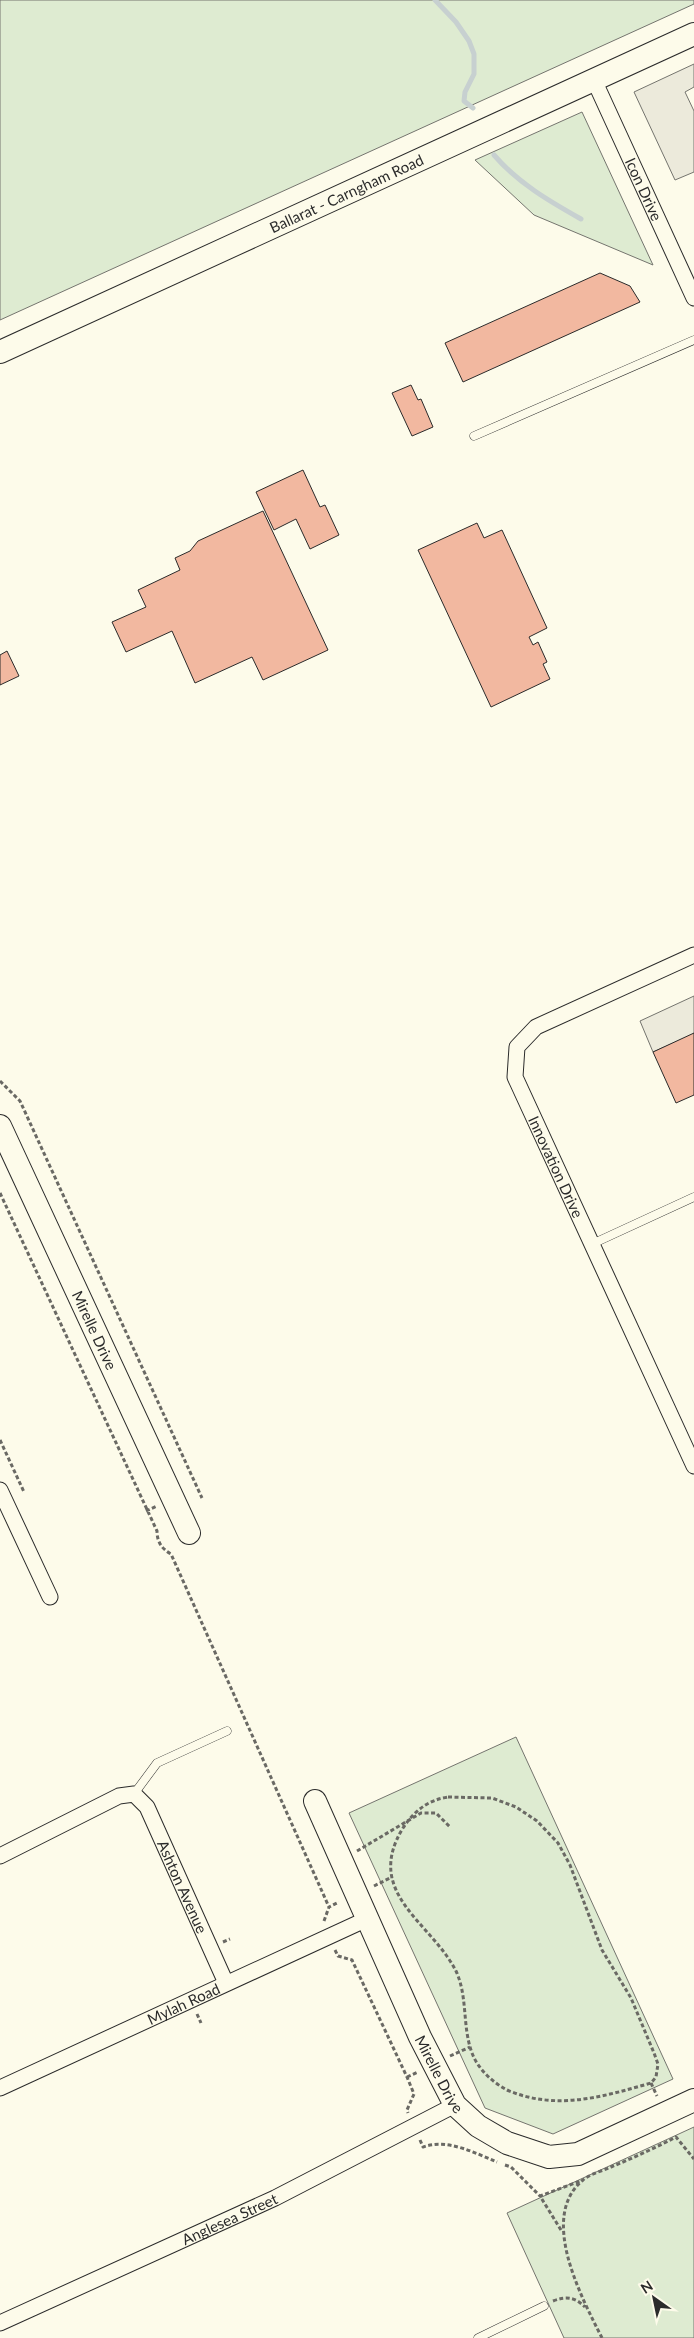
<svg xmlns="http://www.w3.org/2000/svg" width="694" height="2338" font-family="Lato,sans-serif">
  <style>
    .green { fill: #deebd1; stroke: #74746e }
    .parking { fill: #eceadb; stroke: #74746e }
    .lines { fill: none; stroke-linecap: round; stroke-linejoin: round }
    .stream { stroke: #c7d0d0; stroke-width: 5 }
    .building { fill: #f2b8a0; stroke: #2b2b2b }
    .lane-casing { stroke: #2b2b2b; stroke-width: 9 }
    .street-casing { stroke: #2b2b2b; stroke-width: 17 }
    .secondary-casing { stroke: #2b2b2b; stroke-width: 24 }
    .path { stroke: #6a6964; stroke-width: 3; stroke-dasharray: 4 2.5; stroke-linecap: butt }
    .lane { stroke: #fdfbea; stroke-width: 8 }
    .street { stroke: #fdfbea; stroke-width: 15 }
    .secondary { stroke: #fdfbea; stroke-width: 22 }
    .labels { text-anchor: middle; dominant-baseline: central; stroke-width: 4; stroke-linejoin: round; paint-order: stroke }
    .street-label { font-size: 15px; fill: #2b2b2b; stroke: #fdfbea }
  </style>
  <rect width="100%" height="100%" fill="#fdfbea"/>
  <path class="green" d="M0 0H694V4L0 320Z
    M582 112 653 265 534 215 475 160Z
    M516 1737 673 2079 553 2134 485 2108 349 1813Z
    M694 2127V2338H564L507 2213Z"/>
  <path class="parking" d="M694 64V87L685 92 694 111V172L675 180 634 92Z
    M694 996V1034L653 1052 640 1021Z"/>
  <g class="lines">
    <path class="stream" d="M435 0 456 22 469 41 474 54V74L465 92 464 101 473 108
      M494 155C518 183 549 201 581 219"/>
  </g>
  <path class="building" d="M600 273 630 286 640 302 463 382 445 343Z
    M411 385 418 400 421 399 433 427 412 436 392 393Z
    M303 470 320 507 325 505 339 535 310 549 296 519 274 530 256 492Z
    M263 511 328 650 263 680 252 657 195 683 172 631 126 652 112 622 146 607 138 590 180 570 175 558 190 551 198 541Z
    M477 523 484 538 502 530 547 628 529 637 533 645 538 642 547 662 543 664 550 679 491 707 418 550Z
    M7 651 19 676 0 685V655Z
    M694 1033V1095L676 1103 653 1052Z"/>
  <g class="lines">
    <g class="lane-casing">
      <path id="lane" d="M474 436 694 340
        M592 1244 694 1197
        M134 1794 157 1763 227 1731
        M478 2338 544 2306"/>
    </g>
    <g class="street-casing">
      <g id="street">
        <path id="s1" d="M594 80 694 298"/>
        <path id="s2" d="M694 955 536 1027 517 1047 515 1077 694 1466"/>
        <path d="M0 1490 50 1597"/>
        <path id="s3" d="M0 1856 119 1796 134 1794 147 1807 226 1983"/>
        <path id="s4" d="M0 2088 367 1919"/>
        <path id="s5" d="M0 2323 275 2198 455 2105"/>
      </g>
    </g>
    <g class="secondary-casing">
      <g id="secondary">
        <path id="s6" d="M0 352 694 34"/>
        <path id="s7" d="M0 1126 189 1533"/>
        <path id="s8" d="M315 1801 420 2037 455 2105 478 2126 507 2143 549 2157 578 2154 694 2100"/>
      </g>
    </g>
    <path class="path" d="M0 1081 20 1101 202 1498
      M0 1193 157 1531C157 1542 162 1549 171 1554L329 1907
      M0 1440 24 1492
      M146 1511 157 1506
      M448 1797 492 1798 516 1807 537 1821 558 1843 570 1865 602 1950 631 1998 654 2053 658 2064 656 2077 651 2083C602 2097 556 2111 507 2090 492 2082 478 2069 472 2053 462 2026 468 1997 456 1971 431 1922 363 1893 403 1828 414 1811 428 1800 448 1797Z
      M357 1851 421 1813H436L450 1827
      M374 1886 392 1877
      M324 1921 329 1907 339 1902
      M223 1942 230 1939
      M335 1950 338 1956 352 1960 407 2077 414 2094 407 2110 408 2113
      M197 2014 201 2023
      M450 2056 470 2047
      M407 2077 418 2072
      M651 2083 657 2096
      M420 2140 423 2147C447 2138 475 2153 497 2162
      M505 2165 511 2167 540 2196
      M561 2230 540 2196 583 2180
      M553 2301C566 2296 575 2297 585 2307
      M602 2338C582 2298 538 2217 583 2180 590 2174 602 2171 611 2167 633 2158 655 2148 676 2137L694 2159"/>
    <use href="#lane" class="lane"/>
    <use href="#street" class="street"/>
    <use href="#secondary" class="secondary"/>
  </g>
  <g class="labels">
    <g class="street-label">
      <text stroke="none"><textPath href="#s1" startOffset="120">Icon Drive</textPath></text>
      <text stroke="none"><textPath href="#s6" startOffset="381">Ballarat - Carngham Road</textPath></text>
      <text stroke="none"><textPath href="#s2" startOffset="330">Innovation Drive</textPath></text>
      <text stroke="none"><textPath href="#s7" startOffset="225">Mirelle Drive</textPath></text>
      <text stroke="none"><textPath href="#s3" startOffset="254">Ashton Avenue</textPath></text>
      <text stroke="none"><textPath href="#s4" startOffset="202">Mylah Road</textPath></text>
      <text stroke="none"><textPath href="#s8" startOffset="300">Mirelle Drive</textPath></text>
      <text stroke="none"><textPath href="#s5" startOffset="252">Anglesea Street</textPath></text>
    </g>
  </g>
  <g transform="translate(654 2298) rotate(327)" stroke="#fdfbea" stroke-width="4" paint-order="stroke">
  <path d="M0-4L9 19L0 12L-9 19Z" fill="#2b2b2b"/>
  <text y="-8" font-size="14" font-weight="bold" text-anchor="middle" fill="#2b2b2b">N</text>
  </g>
</svg>
